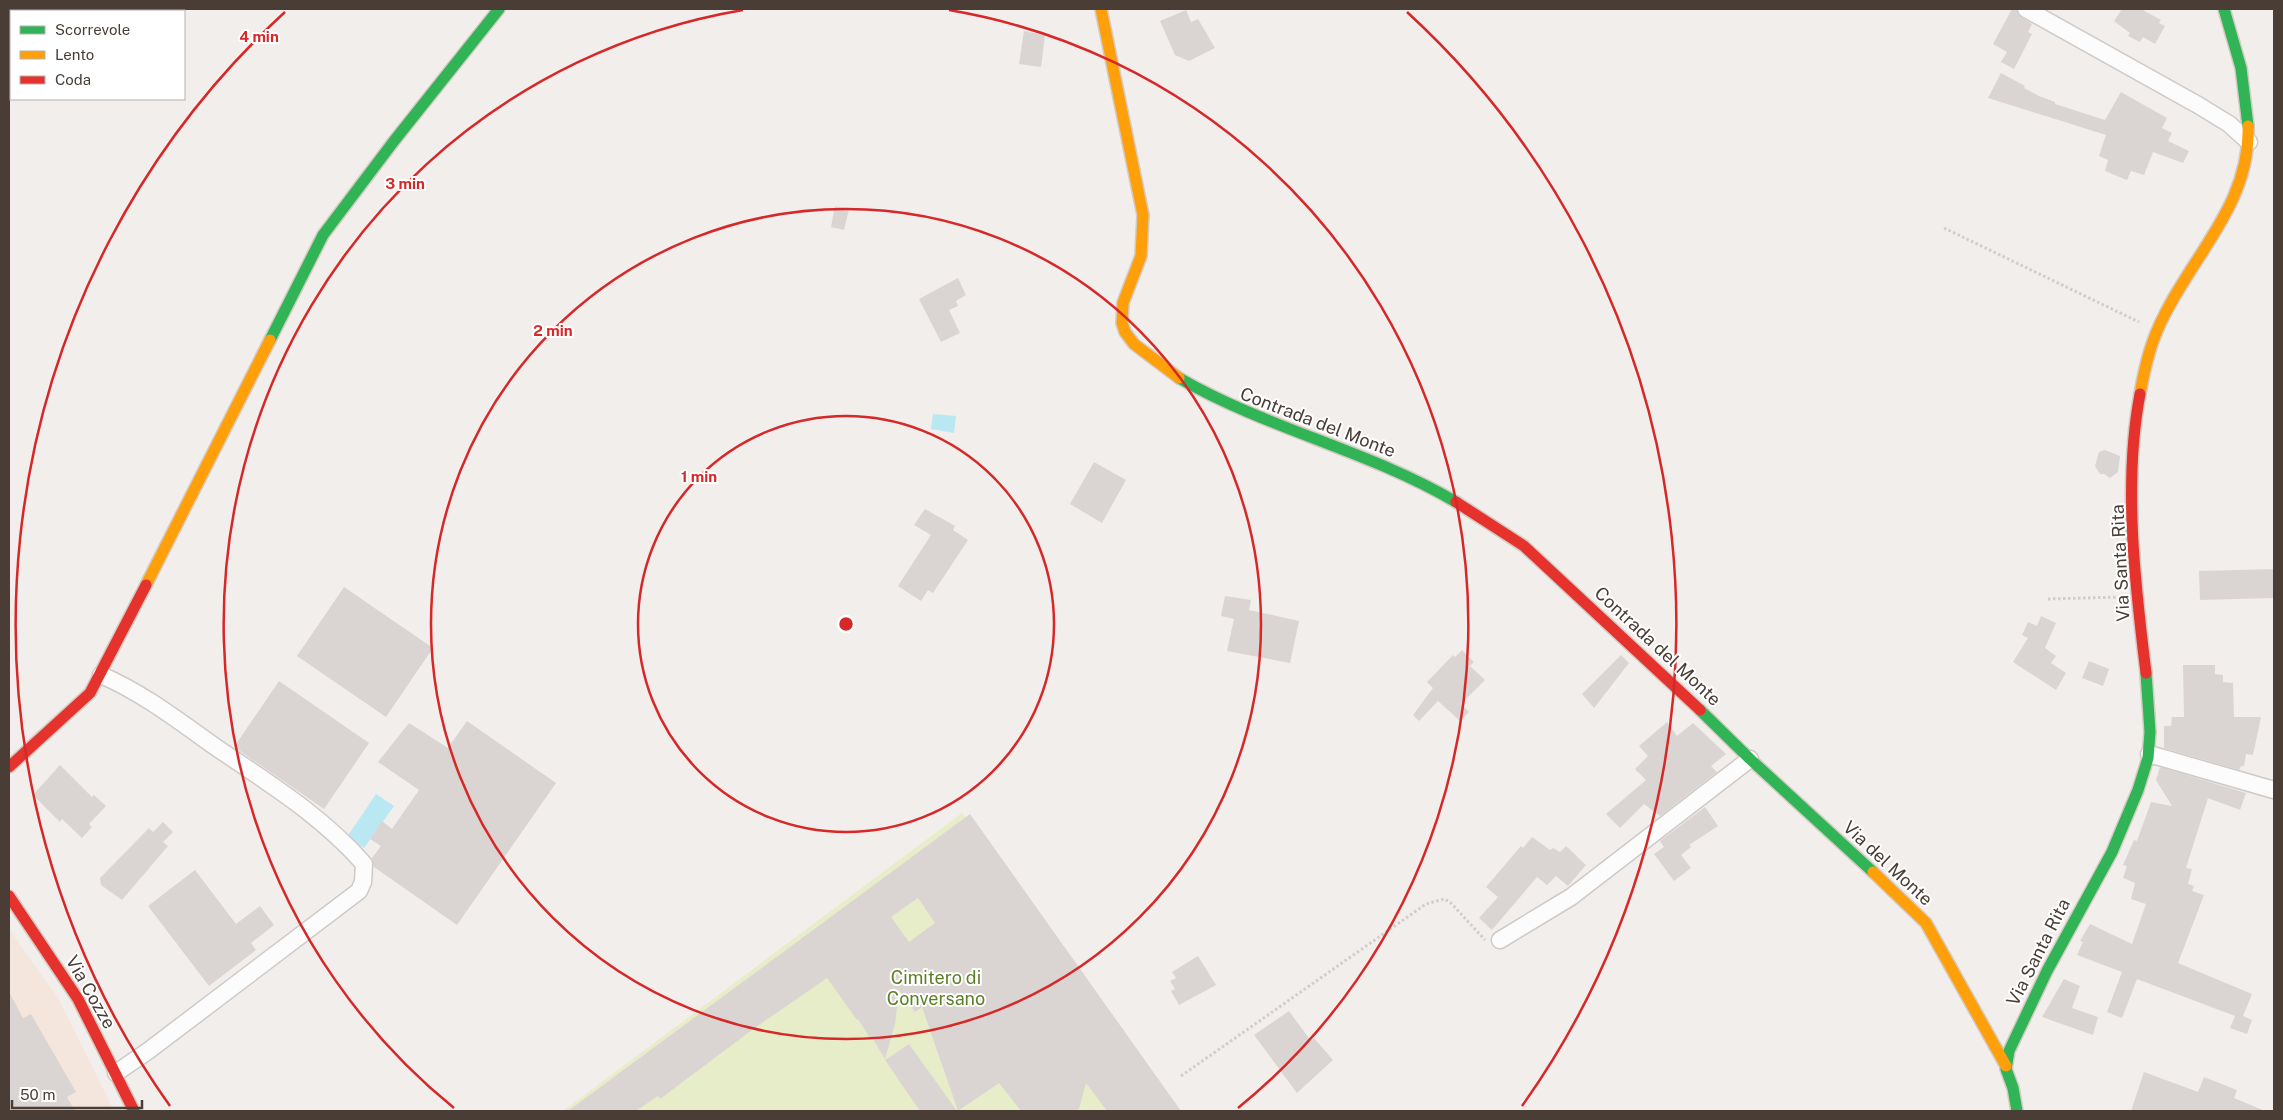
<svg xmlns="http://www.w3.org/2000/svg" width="2283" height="1120" font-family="'Public Sans',sans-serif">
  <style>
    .commercial { fill: #f5e6dd }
    .green { fill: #e7edc9 }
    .water { fill: #b9e8f2 }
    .building { fill: #dad5d2; fill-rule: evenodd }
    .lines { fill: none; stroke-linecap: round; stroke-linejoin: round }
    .street-casing { stroke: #cecac7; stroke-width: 19 }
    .fast-casing { stroke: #d3cbc3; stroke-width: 14 }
    .slow-casing { stroke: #d3cbc3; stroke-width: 14 }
    .jam-casing { stroke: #d3cbc3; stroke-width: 14 }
    .path { stroke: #d2cdca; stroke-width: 3; stroke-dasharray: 2.5 2.5; stroke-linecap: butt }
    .street { stroke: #fdfcfc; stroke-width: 16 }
    .fast { stroke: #30b455; stroke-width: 11 }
    .slow { stroke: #ff9f0a; stroke-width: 11 }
    .jam { stroke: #e5322d; stroke-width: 11 }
    .ring { fill: none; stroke: #d62828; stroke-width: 2.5 }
    .labels { text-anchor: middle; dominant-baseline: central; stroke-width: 4; stroke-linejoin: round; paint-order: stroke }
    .street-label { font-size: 18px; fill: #493d36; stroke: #fff }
    .park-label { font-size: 18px; fill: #5b7f25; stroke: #fff }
    .centre { fill: #d62828; stroke: #fff; stroke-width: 2.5 }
    .ring-label { font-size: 15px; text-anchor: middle; font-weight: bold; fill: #d62828; stroke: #fff; stroke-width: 4; stroke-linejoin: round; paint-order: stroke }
  </style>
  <rect width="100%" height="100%" fill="#f2eeeb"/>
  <path class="commercial" d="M9 929 58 998 114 1111H9Z"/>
  <path class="green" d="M962 813 1180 1111H563Z"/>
  <path class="water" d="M933 414 956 416 954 433 931 429Z
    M376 794 394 806 364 848 347 837Z"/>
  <path class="building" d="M2012 9H2016L2021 17 2032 24 2028 32 2032 34 2014 69 2001 62 2007 52 1993 44Z
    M2122 9H2141L2161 20 2159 23 2165 26 2155 44 2143 37 2140 42 2128 36 2130 33 2114 21Z
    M1186 10 1191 22 1198 19 1215 48 1189 61 1175 55 1160 21Z
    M1024 31 1045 35 1041 67 1019 64Z
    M2001 73 2025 86 2024 88 2039 96 2055 102V104L2105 120 2121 92 2167 118 2162 128 2172 133 2168 141 2189 151 2183 163 2153 152 2144 175 2131 171 2127 180 2105 171 2108 160 2099 156 2106 135 1988 98Z
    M835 206 849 209 844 230 831 227Z
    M958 278 966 295 956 301 958 306 949 310 960 333 941 342 919 299Z
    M2105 450 2120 456 2118 472 2110 478 2104 474H2100L2095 466 2099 452Z
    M1094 462 1126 480 1102 523 1070 504Z
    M925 509 955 526 953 530 968 540 933 593 928 590 921 601 898 586 931 535 914 525Z
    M2274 569V598L2200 600 2199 571Z
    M344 587 433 648 386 717 297 656Z
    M1225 596 1251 600 1249 610 1299 621 1290 663 1227 651 1234 619 1221 616Z
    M2041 616 2056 623 2045 648 2056 656 2051 663 2066 673 2056 690 2013 662 2028 638 2022 635 2028 622 2037 626Z
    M1462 650 1474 662 1470 666 1485 680 1461 704 1469 712 1460 721 1438 701 1419 721 1413 715 1433 688 1427 682 1453 655 1455 657Z
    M1621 655 1629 663 1594 708 1582 694Z
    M2089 661 2109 669 2103 686 2082 678Z
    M2183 665H2215V674L2223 675V682L2233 683 2234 717H2261L2253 755 2246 754 2244 766H2241L2239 770 2164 748V726H2171L2172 717H2184Z
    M279 681 369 743 324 809 234 747Z
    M467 721 556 783 457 925 374 867 372 858 381 846 370 839 382 821 392 829 419 790 378 762 409 723 448 748Z
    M1667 722 1677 736 1693 723 1726 754 1711 766 1717 772 1660 816 1644 804 1620 828 1606 814 1646 780 1635 769 1648 756 1639 746Z
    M60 765 92 797 94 795 106 806 89 824 92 827 82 838 62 819 60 822 33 795Z
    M2160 767 2246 793 2240 810 2208 798 2186 868 2192 869 2188 884 2194 886 2192 891 2204 895 2178 963 2252 994 2243 1016 2252 1020 2247 1034 2230 1028 2235 1016 2137 979 2122 1018 2107 1012 2122 972 2077 955 2083 942 2080 941 2090 924 2132 944 2146 904 2131 899 2135 883 2123 878 2127 866 2123 865 2134 840 2137 841 2151 802 2172 806 2156 780Z
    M1705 807 1718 826 1689 845 1691 847 1681 855 1691 868 1674 881 1654 854 1664 847 1660 841Z
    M970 814 1181 1111H1107L1086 1083 1079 1109 1072 1111H1021L999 1083 958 1111 922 1007 915 1012 899 990 895 1024 885 1059 873 1039 871 1040 858 1019 857 1020 827 978 756 1027 660 1099 658 1096 636 1111H568ZM918 898 935 923 909 942 891 917Z
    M163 822 173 832 163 842 168 846 122 900 101 885 100 878 149 828 153 832Z
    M1532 837 1550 850 1553 848 1560 852 1566 846 1586 865 1568 886 1556 876 1547 885 1537 877 1492 930 1479 918 1498 897 1486 887 1521 846 1523 848Z
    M195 870 236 924 260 906 274 925 251 943 256 950 209 986 148 906Z
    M1198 956 1216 985 1179 1005 1171 991 1175 989 1170 981 1176 978 1172 972Z
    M2064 979 2080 986 2072 1008 2098 1017 2093 1035 2042 1017Z
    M9 992 23 1018 31 1014 76 1092 67 1097 75 1111H9Z
    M1289 1011 1311 1041 1314 1038 1333 1060 1297 1093 1254 1035Z
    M909 1044 957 1111H920L885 1060Z
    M2144 1072 2198 1092 2204 1077 2237 1090 2234 1098 2265 1111H2131Z"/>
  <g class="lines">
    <g class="street-casing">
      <path id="street" d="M2026 9 2198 105 2229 124 2249 142
        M101 675C143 693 180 722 217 748 270 784 322 816 364 864L363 882 359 891 148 1051 116 1073
        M2149 754 2274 790
        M1500 940 1571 897 1750 759"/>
    </g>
    <g class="fast-casing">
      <path id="fast" d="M2224 9 2241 68 2248 126
        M270 340 323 235 394 141 499 9
        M1179 378C1267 429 1368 450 1456 502
        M1700 710 1750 759 1873 872
        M2017 1111 2013 1088 2006 1069 2009 1051 2047 971 2112 852 2138 790 2148 758 2150 732 2146 673"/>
    </g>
    <g class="slow-casing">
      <path id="slow" d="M1101 9 1143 215 1141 256 1123 303 1122 323 1125 332 1134 344 1179 378
        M2140 394C2145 366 2151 340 2165 314 2196 252 2251 201 2248 126
        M146 585 270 340
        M1873 872 1926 923 2006 1066"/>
    </g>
    <g class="jam-casing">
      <path id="jam" d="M2140 394C2123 483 2135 584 2146 673
        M1456 502 1524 546 1700 710
        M9 767 90 693 146 585
        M9 896 78 999 134 1111"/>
    </g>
    <path class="path" d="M1944 228 2139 322
      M2048 599 2120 597
      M1181 1076 1426 904 1444 899 1450 902 1485 940"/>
    <use href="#street" class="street"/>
    <use href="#fast" class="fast"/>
    <use href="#slow" class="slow"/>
    <use href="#jam" class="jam"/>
  </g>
  <g class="ring">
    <circle cx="846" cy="624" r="208"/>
    <circle cx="846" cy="624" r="415"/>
    <path d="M454 1108A623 623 0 0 1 743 10M949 10A623 623 0 0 1 1238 1108"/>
    <path d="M170 1106A830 830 0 0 1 285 12M1407 12A830 830 0 0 1 1522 1106"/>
  </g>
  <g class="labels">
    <g class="street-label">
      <text transform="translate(1318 422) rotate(21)">Contrada del Monte</text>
      <text transform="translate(2120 563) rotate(-93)">Via Santa Rita</text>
      <text transform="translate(1658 646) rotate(43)">Contrada del Monte</text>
      <text transform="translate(1888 863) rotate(43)">Via del Monte</text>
      <text transform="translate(2038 952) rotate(-63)">Via Santa Rita</text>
      <text transform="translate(91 992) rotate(60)">Via Cozze</text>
    </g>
    <g class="park-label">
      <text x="936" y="977">Cimitero di<tspan x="936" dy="21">Conversano</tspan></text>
    </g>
  </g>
  <circle cx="846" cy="624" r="8" class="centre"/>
  <g class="ring-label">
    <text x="259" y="42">4 min</text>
    <text x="405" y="189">3 min</text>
    <text x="553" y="336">2 min</text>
    <text x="699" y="482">1 min</text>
  </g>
  <rect width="2283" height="1120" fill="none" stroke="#493d36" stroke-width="20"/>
  <rect x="10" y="10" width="175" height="90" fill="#ffffff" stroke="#b6b1af"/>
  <rect x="20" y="26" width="25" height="8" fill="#30b455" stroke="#b6b1af"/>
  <text x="55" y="35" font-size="15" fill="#493d36">Scorrevole</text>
  <rect x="20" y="51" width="25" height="8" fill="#ff9f0a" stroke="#b6b1af"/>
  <text x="55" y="60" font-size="15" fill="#493d36">Lento</text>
  <rect x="20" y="76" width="25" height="8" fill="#e5322d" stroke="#b6b1af"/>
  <text x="55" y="85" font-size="15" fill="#493d36">Coda</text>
  <path d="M12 1100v8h130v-8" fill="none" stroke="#493d36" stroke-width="2.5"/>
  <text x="20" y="1100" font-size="15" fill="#493d36" stroke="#ffffff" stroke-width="4" paint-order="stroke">50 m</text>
</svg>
